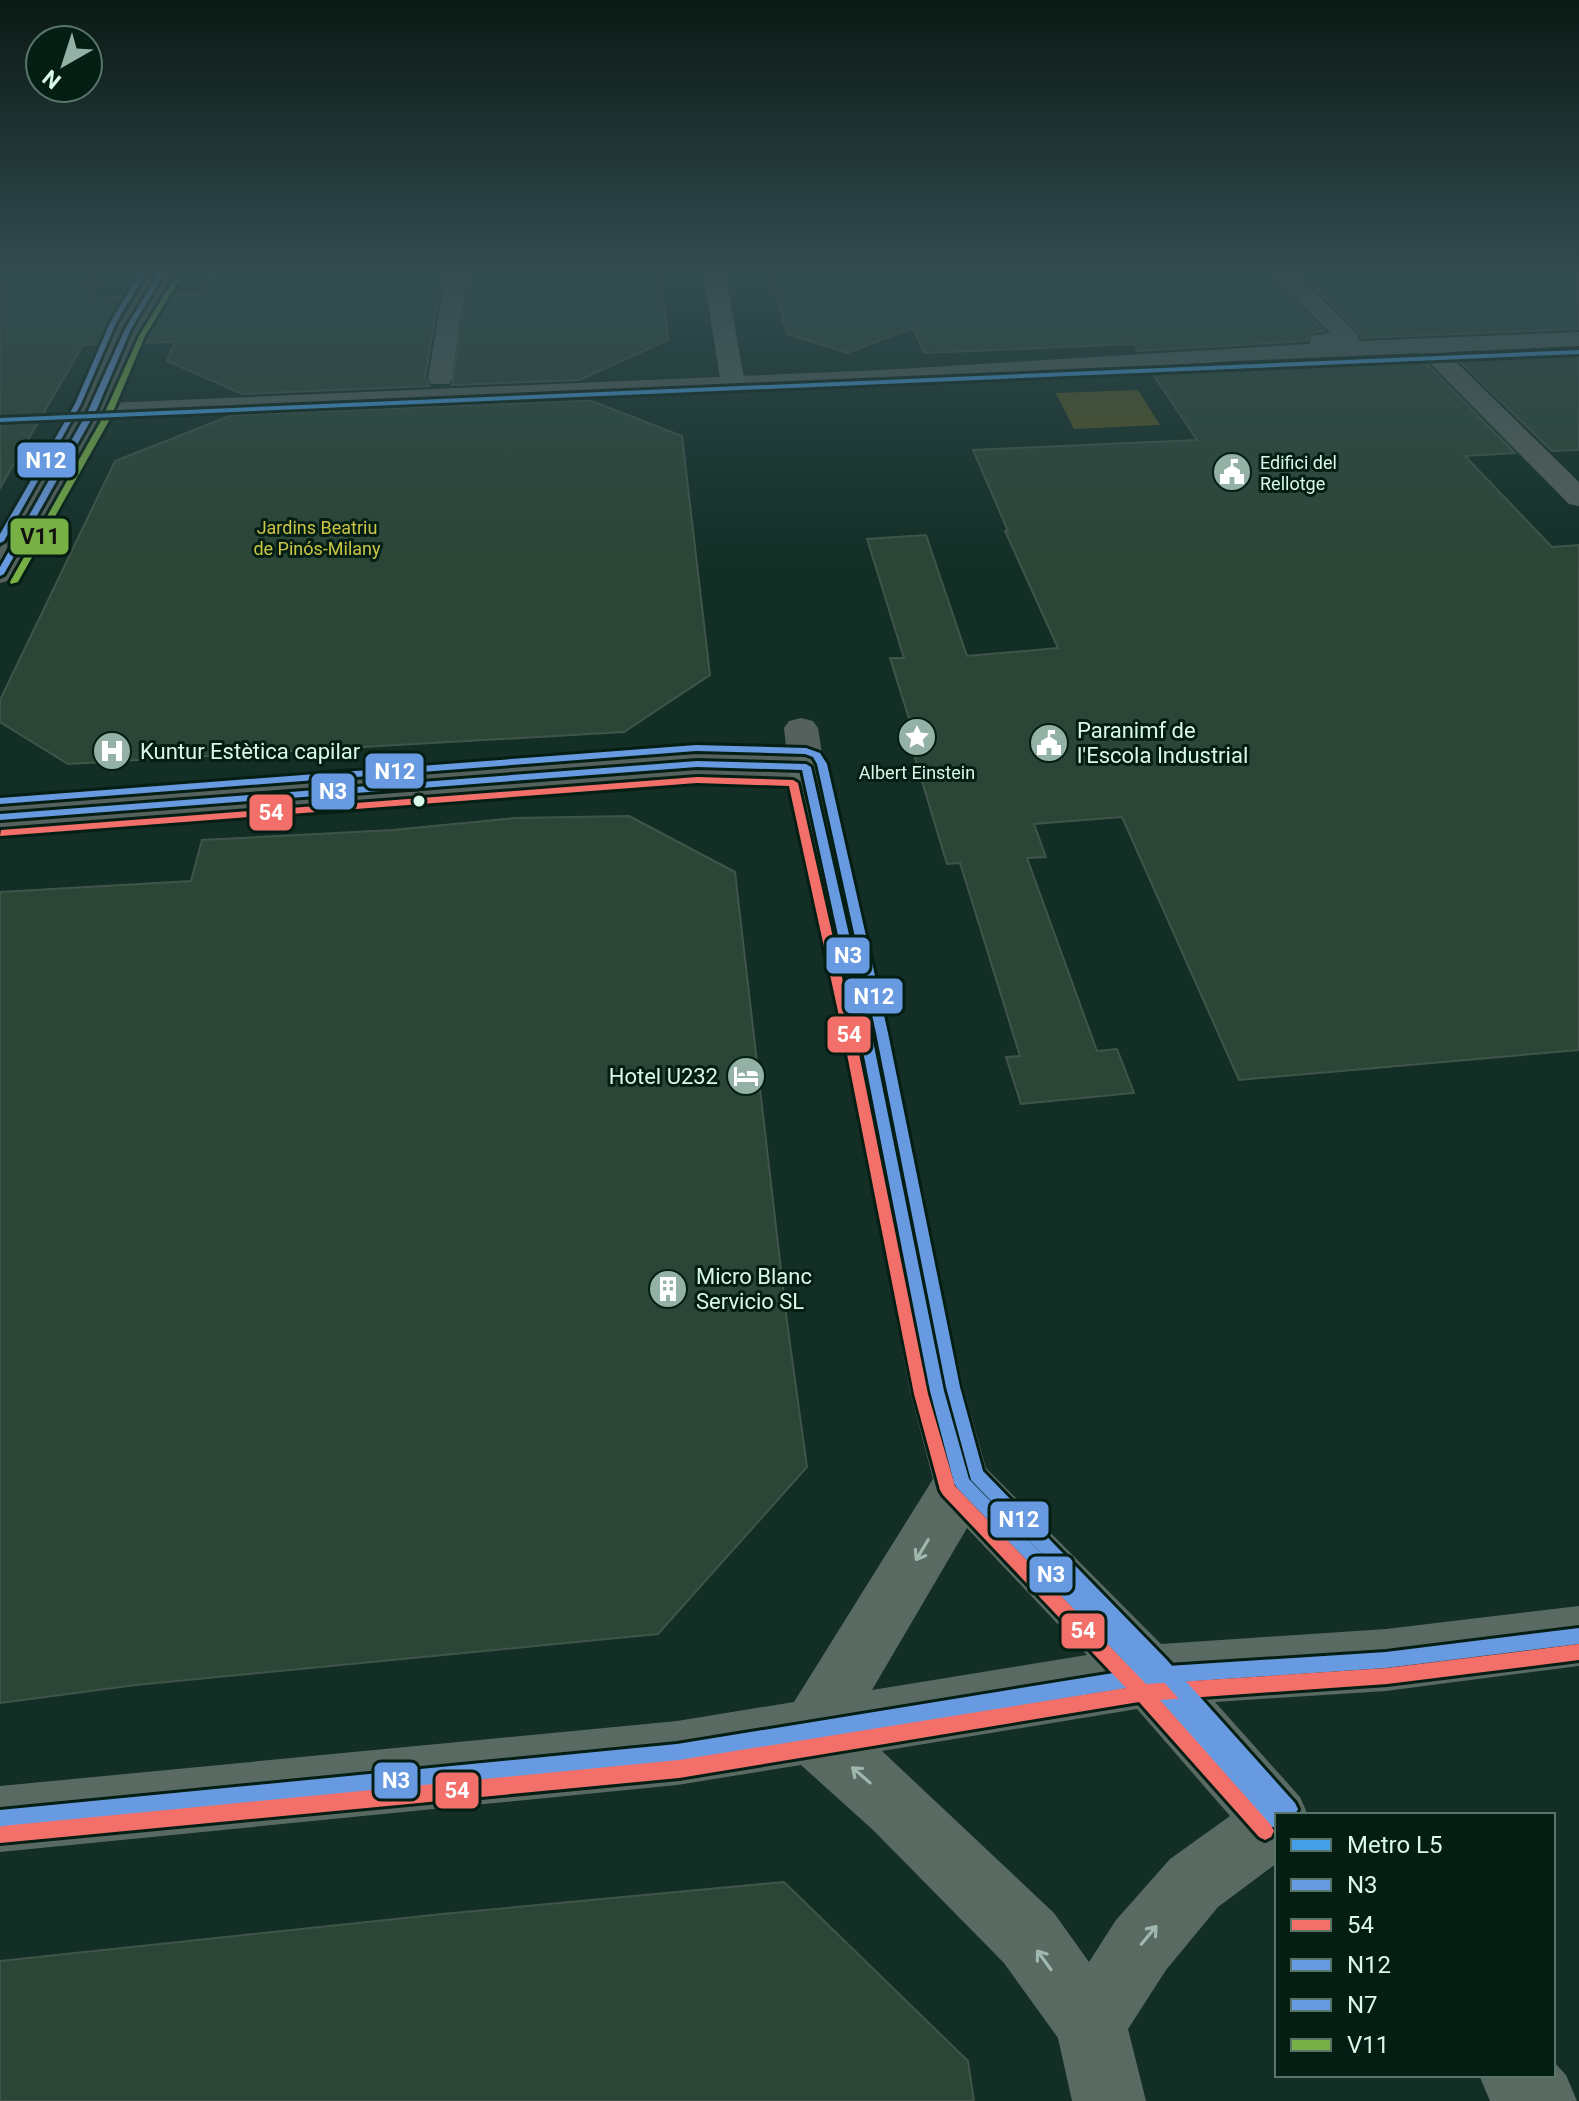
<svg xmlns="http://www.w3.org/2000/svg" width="1579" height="2101" font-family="Roboto,sans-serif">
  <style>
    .green { fill: #545521 }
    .building { fill: #2b4636; stroke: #405449; stroke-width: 2 }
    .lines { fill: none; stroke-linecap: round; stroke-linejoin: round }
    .minor { fill: #55615c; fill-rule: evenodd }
    .major { fill: #596a63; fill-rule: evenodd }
    .bus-1-casing { stroke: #041e14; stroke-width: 6 }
    .bus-2-casing { stroke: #041e14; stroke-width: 6 }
    .bus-3-casing { stroke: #041e14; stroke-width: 6 }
    .bus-4-casing { stroke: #041e14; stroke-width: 6 }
    .bus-5-casing { stroke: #041e14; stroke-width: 6 }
    .bus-1 { fill: #679ae0; fill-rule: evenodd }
    .bus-2 { fill: #f3706a; fill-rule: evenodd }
    .bus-3 { fill: #679ae0; fill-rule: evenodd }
    .bus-4 { fill: #679ae0; fill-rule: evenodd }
    .bus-5 { fill: #77b045; fill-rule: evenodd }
    .metro-1-casing { stroke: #041e14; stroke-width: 6 }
    .metro-1 { fill: #46a0e9; fill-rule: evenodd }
    .oneway { stroke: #9fb8ad }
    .bus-dot { fill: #d9f8ea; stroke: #041e14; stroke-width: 3 }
    .labels { text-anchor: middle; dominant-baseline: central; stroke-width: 6; stroke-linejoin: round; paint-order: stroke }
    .far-poi-label { font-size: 18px; fill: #d9f8ea; stroke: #041e14; text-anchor: start }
    .far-park-label { font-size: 18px; fill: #cbc547; stroke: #041e14 }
    .poi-label { font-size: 22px; fill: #d9f8ea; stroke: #041e14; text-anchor: start }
    .line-badge { stroke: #041e14; stroke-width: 3 }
    .badge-label { font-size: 22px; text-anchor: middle; font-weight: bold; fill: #fff }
    .pale-badge-label { font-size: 22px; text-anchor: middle; font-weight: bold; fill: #111 }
  </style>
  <rect width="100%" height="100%" fill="#122e25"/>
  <path class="green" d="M1138 390 1160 425 1074 429 1056 393Z"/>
  <path class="building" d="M0 271H96L89 282H100L89 298 133 297 106 344 83 345 0 488Z
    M211 271H443L425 378 430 386 242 394 167 361 175 342 137 343 163 295 204 294Z
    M471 271H660L668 340 580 380 452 385Z
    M770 271H1267L1324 331 1311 333 1307 341 1138 351 1134 344 924 353 913 328 847 353 787 334Z
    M1297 271H1579V329L1361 338 1359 332Z
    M1579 349V450L1552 451 1453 355Z
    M1419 356 1515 453 1465 456 1552 547 1579 545V1050L1239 1080 1122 817 1034 824 1046 857 1027 858 1097 1051 1117 1049 1134 1093 1021 1104 1006 1057 1020 1056 960 863 947 864 905 725H911L890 658H904L867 539 926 535 967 656 1058 648 1005 531H1008L973 450 1197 440 1150 370Z
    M589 400 682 436 710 675 624 732 68 764 0 722V700L115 461 232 415Z
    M629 816 735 872 787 1322 807 1467 658 1634 136 1685 0 1703V892L191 881 202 840 393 830 515 818Z
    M784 1882 968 2061 974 2101H0V1961L442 1914Z"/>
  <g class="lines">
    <path class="minor" d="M152 271H174L140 329 108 403 881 370 1309 344 1311 336 1330 333 1270 271H1293L1357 334 1359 341 1579 332V346L1446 352 1579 482V506L1569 504 1420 353 1235 361 881 384 101 418 15 574 11 580 0 583V548L79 411 116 329Z
      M446 271H468L452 379 449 384H431L428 379Z
      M801 718 813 721 818 728 824 767 819 775 806 778 697 775 0 829V805L697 753 787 756 784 728 789 721Z"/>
    <path class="major" d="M703 271H725L745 384 742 389H724L721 384Z
      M806 756 819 759 824 767 888 1036 964 1391 986 1468 1161 1644 1386 1629 1579 1606V1666L1386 1691 1215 1702 1300 1797 1308 1815H1277V1863L1218 1907 1166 1970 1128 2029 1146 2101H1072L1058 2038 1004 1963 873 1830 801 1765 677 1785 0 1852V1786L677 1721 794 1702 933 1479 910 1391 844 1036 788 767 793 759ZM967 1528 1087 1655 872 1690ZM1137 1709 1230 1816 1170 1859 1116 1920 1089 1962 1054 1913 882 1751Z
      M1553 2061 1566 2075 1577 2101H1490L1479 2075H1553Z"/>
    <g class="bus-1-casing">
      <path id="bus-1" d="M697 761 806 764 811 767 872 1036 944 1391 969 1479 1152 1667 1386 1652 1579 1628V1644L1386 1668 1167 1683 1283 1814 1277 1815V1829L1271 1826 1146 1685 677 1762 0 1828V1810L677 1744 1132 1670 957 1488 954 1483 930 1391 860 1036 802 770 697 767 0 820V814Z"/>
    </g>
    <g class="bus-2-casing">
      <path id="bus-2" d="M697 777 793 780 798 783 856 1039 928 1394 955 1486 1146 1684 1387 1668 1579 1644V1660L1387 1684 1160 1700 1271 1825 1274 1831 1271 1837 1265 1840 1259 1837 1139 1702 679 1778 0 1843V1827L2 1826 679 1760 1126 1688 943 1495 940 1490 914 1394 844 1039 789 786 697 783 0 836 1 830Z"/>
    </g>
    <g class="bus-3-casing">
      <path id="bus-3" d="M141 271H147L116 323 81 404 4 541 0 543V534L75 404 110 323Z
        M696 745 806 748 820 753 827 764 888 1033 960 1387 983 1471 1166 1659 1295 1803 1298 1809 1295 1815H1282L1154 1671 971 1480 946 1387 876 1033 817 764 813 757 805 754 696 751 0 804V798Z"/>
    </g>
    <g class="bus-4-casing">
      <path id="bus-4" d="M160 271H166L131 329 96 411 4 574 0 576V567L88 411 125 329Z"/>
    </g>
    <g class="bus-5-casing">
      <path id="bus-5" d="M177 277 180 279 145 336 110 419 18 582 11 584 10 582 102 419 139 336 174 279Z"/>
    </g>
    <use href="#bus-1" class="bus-1"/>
    <use href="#bus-2" class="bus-2"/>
    <use href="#bus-3" class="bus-3"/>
    <use href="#bus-4" class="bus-4"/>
    <use href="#bus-5" class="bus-5"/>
    <g class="metro-1-casing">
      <path id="metro-1" d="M1579 350V354L0 422V418Z"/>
    </g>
    <use href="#metro-1" class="metro-1"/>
  </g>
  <defs><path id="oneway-shaft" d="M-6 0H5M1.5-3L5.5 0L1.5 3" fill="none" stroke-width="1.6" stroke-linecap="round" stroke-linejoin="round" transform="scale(2)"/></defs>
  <g class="oneway">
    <use href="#oneway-shaft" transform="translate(922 1550) rotate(121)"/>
    <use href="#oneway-shaft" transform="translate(861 1775) rotate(-139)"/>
    <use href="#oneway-shaft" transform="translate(1149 1935) rotate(-50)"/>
    <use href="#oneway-shaft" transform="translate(1044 1960) rotate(-126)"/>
  </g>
  <linearGradient id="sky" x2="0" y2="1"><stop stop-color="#0a1914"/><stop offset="0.48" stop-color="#334c51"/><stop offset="1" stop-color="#334c51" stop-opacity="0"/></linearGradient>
  <rect width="1579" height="565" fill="url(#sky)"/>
  <defs>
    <g id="civic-disc" transform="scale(2)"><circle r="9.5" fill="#93b1a5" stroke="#041e14"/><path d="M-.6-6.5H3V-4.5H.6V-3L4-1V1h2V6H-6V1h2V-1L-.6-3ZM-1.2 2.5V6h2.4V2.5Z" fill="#fff"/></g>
    <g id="sight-disc" transform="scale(2)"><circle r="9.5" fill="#93b1a5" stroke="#041e14"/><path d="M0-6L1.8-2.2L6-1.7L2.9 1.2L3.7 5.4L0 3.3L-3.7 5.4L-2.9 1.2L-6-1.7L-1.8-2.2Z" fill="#fff"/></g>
    <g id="hospital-disc" transform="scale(2)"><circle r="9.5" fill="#93b1a5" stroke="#041e14"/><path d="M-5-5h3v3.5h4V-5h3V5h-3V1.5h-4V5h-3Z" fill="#fff"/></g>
    <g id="hotel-disc" transform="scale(2)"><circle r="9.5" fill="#93b1a5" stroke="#041e14"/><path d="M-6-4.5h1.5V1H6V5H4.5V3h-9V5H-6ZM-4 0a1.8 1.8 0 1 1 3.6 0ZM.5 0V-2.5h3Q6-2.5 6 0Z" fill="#fff"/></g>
    <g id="building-disc" transform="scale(2)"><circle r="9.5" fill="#93b1a5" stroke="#041e14"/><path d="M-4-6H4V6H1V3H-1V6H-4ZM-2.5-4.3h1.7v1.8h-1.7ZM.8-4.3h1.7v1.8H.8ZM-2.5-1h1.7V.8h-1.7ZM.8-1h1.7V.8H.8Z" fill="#fff"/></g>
  </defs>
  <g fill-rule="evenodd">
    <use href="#civic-disc" x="1232" y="472"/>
    <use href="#sight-disc" x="917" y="737"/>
    <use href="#civic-disc" x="1049" y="743"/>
    <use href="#hospital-disc" x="112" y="751"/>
    <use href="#hotel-disc" x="746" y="1076"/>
    <use href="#building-disc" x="668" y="1289"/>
  </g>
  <circle class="bus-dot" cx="419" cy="801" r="7"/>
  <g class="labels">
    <g class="far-poi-label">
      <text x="1260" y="462">Edifici del<tspan x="1260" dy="21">Rellotge</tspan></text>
      <text x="917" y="772" text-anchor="middle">Albert Einstein</text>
    </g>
    <g class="far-park-label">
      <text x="317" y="527">Jardins Beatriu<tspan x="317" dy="21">de Pinós-Milany</tspan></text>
    </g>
    <g class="poi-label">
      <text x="1077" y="730">Paranimf de<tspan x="1077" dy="25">l'Escola Industrial</tspan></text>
      <text x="140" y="751">Kuntur Estètica capilar</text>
      <text x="718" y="1076" text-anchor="end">Hotel U232</text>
      <text x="696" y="1276">Micro Blanc<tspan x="696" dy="25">Servicio SL</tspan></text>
    </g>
  </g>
  <g class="line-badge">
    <rect x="16" y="441" width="61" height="38" rx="8" fill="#679ae0"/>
    <rect x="9" y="517" width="61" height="39" rx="8" fill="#77b045"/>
    <rect x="364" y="752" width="61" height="38" rx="8" fill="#679ae0"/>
    <rect x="310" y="772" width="46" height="39" rx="8" fill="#679ae0"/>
    <rect x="248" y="793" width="46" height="39" rx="8" fill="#f3706a"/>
    <rect x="825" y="936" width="46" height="39" rx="8" fill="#679ae0"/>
    <rect x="843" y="977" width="61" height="38" rx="8" fill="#679ae0"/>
    <rect x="826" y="1015" width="46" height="39" rx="8" fill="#f3706a"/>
    <rect x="989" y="1500" width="61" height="39" rx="8" fill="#679ae0"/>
    <rect x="1028" y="1555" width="46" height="39" rx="8" fill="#679ae0"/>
    <rect x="1060" y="1612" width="46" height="38" rx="8" fill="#f3706a"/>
    <rect x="373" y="1761" width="46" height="39" rx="8" fill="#679ae0"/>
    <rect x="434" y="1771" width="46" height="39" rx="8" fill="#f3706a"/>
  </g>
  <g class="badge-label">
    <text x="46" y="468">N12</text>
    <text x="395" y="779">N12</text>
    <text x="333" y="799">N3</text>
    <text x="271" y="820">54</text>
    <text x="848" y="963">N3</text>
    <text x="874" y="1004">N12</text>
    <text x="849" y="1042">54</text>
    <text x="1019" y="1527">N12</text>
    <text x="1051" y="1582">N3</text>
    <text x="1083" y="1638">54</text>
    <text x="396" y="1788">N3</text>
    <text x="457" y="1798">54</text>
  </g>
  <g class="pale-badge-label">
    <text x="40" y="544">V11</text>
  </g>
  <rect x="1275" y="1813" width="280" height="264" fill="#041e14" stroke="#59756a" stroke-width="2"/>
  <rect x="1291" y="1839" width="40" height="12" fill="#46a0e9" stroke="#59756a" stroke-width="2"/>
  <text x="1347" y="1853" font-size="24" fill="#d9f8ea">Metro L5</text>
  <rect x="1291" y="1879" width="40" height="12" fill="#679ae0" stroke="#59756a" stroke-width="2"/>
  <text x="1347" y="1893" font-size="24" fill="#d9f8ea">N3</text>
  <rect x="1291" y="1919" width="40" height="12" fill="#f3706a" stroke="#59756a" stroke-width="2"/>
  <text x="1347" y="1933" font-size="24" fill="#d9f8ea">54</text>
  <rect x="1291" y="1959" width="40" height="12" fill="#679ae0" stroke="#59756a" stroke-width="2"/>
  <text x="1347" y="1973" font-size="24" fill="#d9f8ea">N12</text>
  <rect x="1291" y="1999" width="40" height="12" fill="#679ae0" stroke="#59756a" stroke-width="2"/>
  <text x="1347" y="2013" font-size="24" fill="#d9f8ea">N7</text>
  <rect x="1291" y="2039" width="40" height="12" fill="#77b045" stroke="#59756a" stroke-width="2"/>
  <text x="1347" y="2053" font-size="24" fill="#d9f8ea">V11</text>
  <g transform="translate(64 64) rotate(219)"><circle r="38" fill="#041e14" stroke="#59756a" stroke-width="2"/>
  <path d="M0-6L14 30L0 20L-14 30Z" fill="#93b1a5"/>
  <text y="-12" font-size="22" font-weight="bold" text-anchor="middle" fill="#d9f8ea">N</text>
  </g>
</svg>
